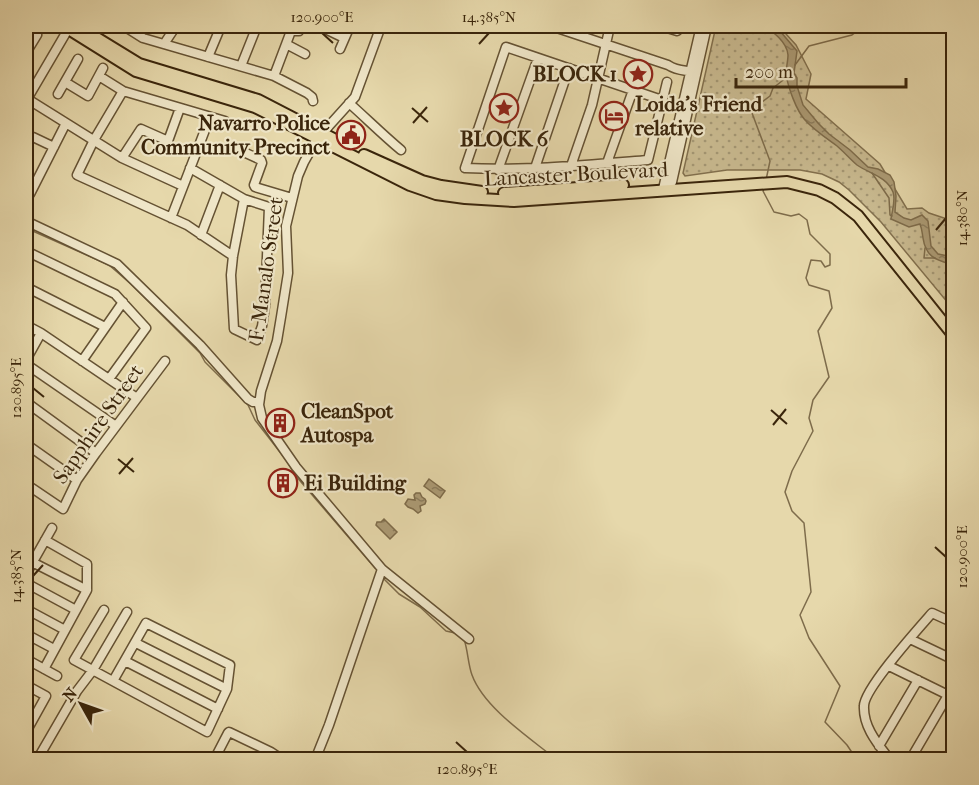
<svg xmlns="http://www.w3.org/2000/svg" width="979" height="785" font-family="'IM FELL French Canon',serif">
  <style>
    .grass { fill: url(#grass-dots); stroke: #82704e; stroke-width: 1.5 }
    .water { fill: url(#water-ripples); stroke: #7e6c4b; stroke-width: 1.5 }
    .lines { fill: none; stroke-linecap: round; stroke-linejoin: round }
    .stream { stroke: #7e6c4b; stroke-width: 1.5 }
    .minor-casing { stroke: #655233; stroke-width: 11 }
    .major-casing { stroke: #3a250b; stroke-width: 14 }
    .minor { stroke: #efe6c8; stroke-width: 8 }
    .major { stroke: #e6d8ab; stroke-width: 10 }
    .ticks { fill: none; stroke: #3a250b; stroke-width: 2 }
    .labels { text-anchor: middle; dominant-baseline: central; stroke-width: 4.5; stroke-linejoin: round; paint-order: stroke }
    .poi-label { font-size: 21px; font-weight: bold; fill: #3a250b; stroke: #efe6c8; text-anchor: start }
    .street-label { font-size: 21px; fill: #3a250b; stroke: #efe6c8 }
    .neatline { fill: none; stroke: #3a250b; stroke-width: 2 }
    .ticks-label { font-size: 15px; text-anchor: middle; fill: #3a250b }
  </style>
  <defs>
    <pattern id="grass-dots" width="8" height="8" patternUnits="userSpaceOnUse" patternTransform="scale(1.5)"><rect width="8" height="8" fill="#c9ba90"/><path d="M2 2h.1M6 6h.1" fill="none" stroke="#a49774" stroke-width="1.8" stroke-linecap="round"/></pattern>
    <pattern id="water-ripples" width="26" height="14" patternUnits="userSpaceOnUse" patternTransform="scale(1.5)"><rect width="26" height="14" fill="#ac9b75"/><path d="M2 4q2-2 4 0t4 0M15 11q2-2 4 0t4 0" fill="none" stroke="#8d7e5e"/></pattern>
  </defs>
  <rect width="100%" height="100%" fill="#e6d8ab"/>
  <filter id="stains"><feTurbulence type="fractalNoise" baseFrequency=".00333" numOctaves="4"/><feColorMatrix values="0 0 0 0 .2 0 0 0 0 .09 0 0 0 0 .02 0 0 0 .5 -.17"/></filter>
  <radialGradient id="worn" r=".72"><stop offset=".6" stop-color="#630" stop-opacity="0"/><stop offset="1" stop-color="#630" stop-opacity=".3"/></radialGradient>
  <path class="grass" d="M716 26H784L786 34 796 45 811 74 806 99 880 164 907 209 922 208 929 213 953 221V309L881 222 849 190 839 182 822 174 800 170H727L685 176 683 173Z"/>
  <path class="water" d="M762 26H778L780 31 797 51 794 73 797 78V86L803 105 818 123 829 134 850 150 868 167 878 169 890 175 894 182 896 196 895 212 904 218 911 220 922 215 928 221 931 246 938 254 953 257V265C937 260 926 258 923 238 922 232 922 229 920 224L909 227 891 219C892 211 896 200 893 192 886 176 870 174 857 165 850 159 844 152 837 146 826 138 814 130 805 120 796 110 788 87 786 74 786 68 788 61 788 55 787 42 773 31 762 26Z
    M429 479 445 491 440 498 424 486Z
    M416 493H420L422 497 425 499 426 501 425 504 420 506 421 511 418 513 413 509 408 507 405 504 408 499 415 500 414 495Z
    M384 519 397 532 390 539 376 525 377 522H381Z"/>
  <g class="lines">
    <path class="stream" d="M795 65 809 46 852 35 864 26
      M872 173 889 198 890 215 892 216
      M766 180 770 161 752 113 758 105 770 96 773 88 782 81 788 75
      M764 188 763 191 774 212 791 216 799 214 807 220 810 234 830 254V265L825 267 821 261 811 260 806 278 809 285 829 291 832 308 818 331 829 377 813 400 809 418 813 431 792 471 785 492 792 511 804 523 811 592 800 615 809 638 840 686 825 722 847 745 857 760
      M26 228 109 265 131 284 200 353 205 362 248 405 255 420 287 461 295 475 375 568
      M925 248 924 258H935
      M384 579 399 594 420 607 446 631 455 633
      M464 639C468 651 468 664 472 675 484 708 530 738 557 760"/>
    <g class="minor-casing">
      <path id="minor" d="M26 26 37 35 26 53
        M124 26 143 38 274 76 307 93 312 97 313 101
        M282 26 291 31H299
        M319 26 344 38
        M381 26 355 97 317 139 304 162 298 176 286 226 288 273 281 317 277 341 261 391 259 405 262 418 296 467 382 569 469 639
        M551 26 668 65C677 71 684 70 693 72
        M661 26 677 31
        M164 44 176 26
        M286 44 305 54
        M340 49 350 26
        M208 57 221 26
        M241 66 257 26
        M99 76 123 91 225 121
        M274 76 291 31
        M65 82 88 96 103 68
        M123 91 94 140 77 175 187 225 233 256
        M58 94 78 59
        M26 98 122 158 183 186
        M662 100 506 47 465 168C526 171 587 165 648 160L667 82
        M26 101 70 26
        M349 103C367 119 383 135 401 150
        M26 144 28 139 33 137 54 147
        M235 148 261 160 262 163 254 185 255 187 292 198
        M122 158 141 129 168 141 180 108
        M607 163 633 90
        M571 166 592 105 610 26
        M190 168 244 199 269 207 265 306 262 326 257 340 234 329 231 275 233 256 244 199
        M535 168 569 68
        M498 170 538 58
        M663 189 701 26
        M663 190 672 182 707 26
        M30 194 66 123
        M171 218 210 117
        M26 221 117 264 200 345 248 399 253 402H259
        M201 235 220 185
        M26 251 115 294 146 328 109 379
        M26 287 105 327
        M26 325 41 333 137 398
        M26 360 41 333
        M82 361 123 302
        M26 364 116 426
        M26 402 96 453
        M26 444 77 480
        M26 484 63 509 77 480 96 453 165 361
        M32 562 87 590
        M26 574 52 528
        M26 583 76 610
        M26 609 65 630
        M104 610 74 660 207 732 227 689 230 665 146 623 113 681
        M26 634 54 649
        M910 639 954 660
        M136 643 227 689
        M26 659 57 676
        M125 661 218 709
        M889 666 948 695
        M44 669 87 590V564L45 540
        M26 685 46 696 26 732
        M879 746 918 680
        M217 755 225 760
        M37 760 77 691 93 670 127 612
        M214 760 228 733 229 732 271 752 283 760
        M315 760 329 725 382 569
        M890 760C878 744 863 727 864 706 864 689 918 629 932 613L954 623
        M910 760 954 685
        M948 760 954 750"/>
    </g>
    <g class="major-casing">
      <path id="major" d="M64 26 136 71 255 107 410 185 436 194 465 198 514 201 787 182 819 190 835 198 858 216 954 336
        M77 26 139 64 258 100 345 145
        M364 155 422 181 441 186 482 192
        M504 193 623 185"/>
    </g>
    <use href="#minor" class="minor"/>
    <use href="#major" class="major"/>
  </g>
  <path class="ticks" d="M322 33 333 43M479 44 489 33M412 108 428 122M413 123 427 107M936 230 946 218M33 388 44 397M771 410 787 424M773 425 786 409M118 459 134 472M119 474 133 458M935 547 946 557M33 576 43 565M456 742 467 752"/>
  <defs>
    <g id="sight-ring" transform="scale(1.5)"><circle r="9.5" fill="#efe6c8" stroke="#8f2418" stroke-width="1.5"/><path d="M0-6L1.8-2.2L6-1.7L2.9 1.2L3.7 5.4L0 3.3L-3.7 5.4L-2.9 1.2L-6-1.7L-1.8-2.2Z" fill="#8f2418"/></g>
    <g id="hotel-ring" transform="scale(1.5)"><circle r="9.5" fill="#efe6c8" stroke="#8f2418" stroke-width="1.5"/><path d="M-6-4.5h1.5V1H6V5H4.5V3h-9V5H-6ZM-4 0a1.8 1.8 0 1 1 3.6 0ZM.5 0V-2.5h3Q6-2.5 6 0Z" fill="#8f2418"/></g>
    <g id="civic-ring" transform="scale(1.5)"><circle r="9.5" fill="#efe6c8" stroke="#8f2418" stroke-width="1.5"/><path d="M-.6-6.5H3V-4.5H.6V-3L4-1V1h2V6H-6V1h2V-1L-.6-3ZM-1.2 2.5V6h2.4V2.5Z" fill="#8f2418"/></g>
    <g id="building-ring" transform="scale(1.5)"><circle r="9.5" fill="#efe6c8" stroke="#8f2418" stroke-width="1.5"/><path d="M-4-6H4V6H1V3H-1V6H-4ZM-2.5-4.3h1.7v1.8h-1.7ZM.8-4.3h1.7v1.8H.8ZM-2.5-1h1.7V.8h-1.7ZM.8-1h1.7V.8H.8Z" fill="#8f2418"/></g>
  </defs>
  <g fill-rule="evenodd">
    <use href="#sight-ring" x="638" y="74"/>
    <use href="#sight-ring" x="504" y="108"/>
    <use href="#hotel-ring" x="614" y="116"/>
    <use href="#civic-ring" x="351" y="135"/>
    <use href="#building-ring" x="280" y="423"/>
    <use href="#building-ring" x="283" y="483"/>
  </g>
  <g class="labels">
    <g class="poi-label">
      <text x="617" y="74" text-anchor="end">BLOCK 1</text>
      <text x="635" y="104">Loida’s Friend<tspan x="635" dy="24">relative</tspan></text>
      <text x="330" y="123" text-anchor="end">Navarro Police<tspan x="330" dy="24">Community Precinct</tspan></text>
      <text x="504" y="139" text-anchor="middle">BLOCK 6</text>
      <text x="301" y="411">CleanSpot<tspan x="301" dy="24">Autospa</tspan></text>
      <text x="304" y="483">Ei Building</text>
    </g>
    <g class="street-label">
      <text transform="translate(576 174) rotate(-3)">Lancaster Boulevard</text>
      <text transform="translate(266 269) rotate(-82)">F. Manalo Street</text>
      <text transform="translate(98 424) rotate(-55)">Sapphire Street</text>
    </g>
  </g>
  <rect width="979" height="785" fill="none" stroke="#e6d8ab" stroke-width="66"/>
  <g transform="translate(81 704) rotate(310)" stroke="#efe6c8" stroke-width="4.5" paint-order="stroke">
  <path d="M0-4.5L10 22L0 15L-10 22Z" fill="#3a250b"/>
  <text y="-9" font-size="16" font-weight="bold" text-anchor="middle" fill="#3a250b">N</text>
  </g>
  <path d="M736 78v9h170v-9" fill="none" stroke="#3a250b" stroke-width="3"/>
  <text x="745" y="78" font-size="18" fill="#3a250b" stroke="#efe6c8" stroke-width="4.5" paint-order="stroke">200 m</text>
  <rect x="33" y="33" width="913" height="719" class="neatline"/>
  <g class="ticks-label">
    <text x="322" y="22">120.900°E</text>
    <text x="489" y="22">14.385°N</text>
    <text transform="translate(962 218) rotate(-90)" y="5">14.380°N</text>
    <text transform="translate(16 388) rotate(-90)" y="5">120.895°E</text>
    <text transform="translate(962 557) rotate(-90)" y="5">120.900°E</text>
    <text transform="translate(16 576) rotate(-90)" y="5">14.385°N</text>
    <text x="467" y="774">120.895°E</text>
  </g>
  <rect width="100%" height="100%" filter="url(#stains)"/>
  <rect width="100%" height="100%" fill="url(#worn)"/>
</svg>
